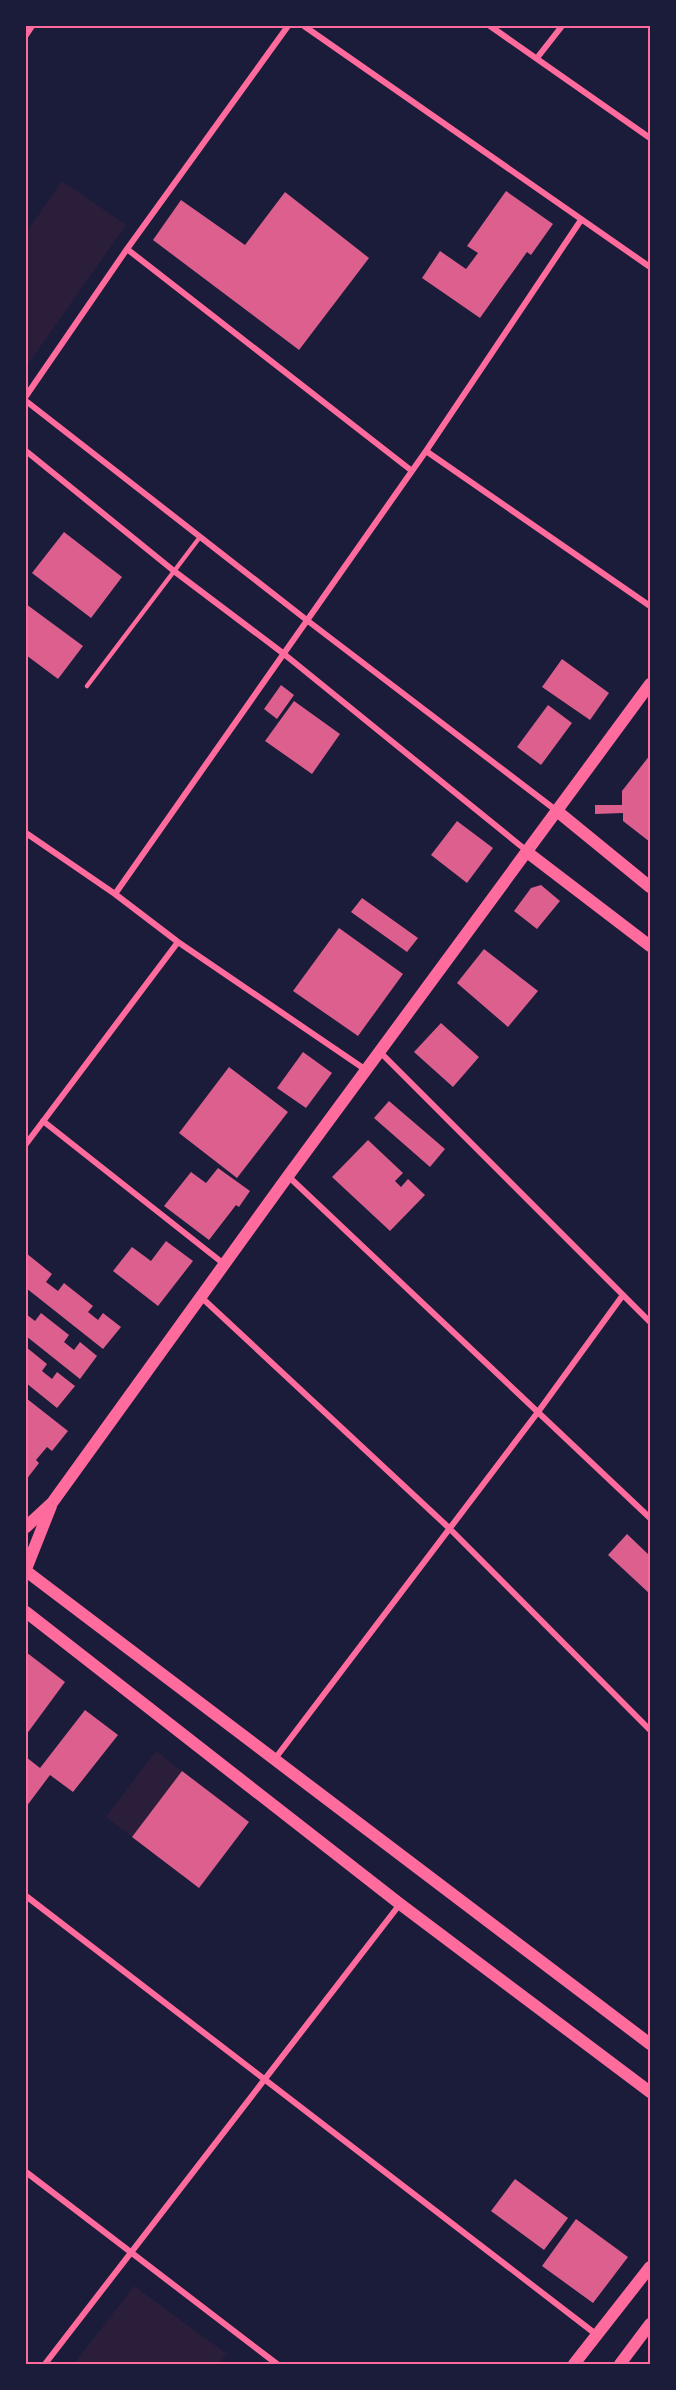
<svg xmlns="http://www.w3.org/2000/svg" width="676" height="2390" font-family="Karla,sans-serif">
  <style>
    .green { fill: #2a1e3b }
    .building { fill: #dd5f8e }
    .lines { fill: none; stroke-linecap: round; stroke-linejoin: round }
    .service { stroke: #ff6b9d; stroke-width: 4.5 }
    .minor { stroke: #ff6b9d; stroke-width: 6 }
    .secondary { stroke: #ff6b9d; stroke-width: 12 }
    .neatline { fill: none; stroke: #ff6b9d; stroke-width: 2 }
  </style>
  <rect width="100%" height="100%" fill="#1b1b3a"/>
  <path class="green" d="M62 181 126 225 26 367V233Z
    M156 1751 182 1771 132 1837 106 1817Z
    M134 2286 227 2354 218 2364H74Z"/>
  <path class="building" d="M506 191 553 224 531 255 527 252 480 318 422 278 440 251 466 269 478 253 467 246Z
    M285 192 369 258 299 350 153 240 181 200 245 245Z
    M64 532 122 577 91 618 32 573Z
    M26 604 83 646 58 679 26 655Z
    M562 659 609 693 590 720 542 687Z
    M281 685 294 695 277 719 264 709Z
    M294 701 340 734 312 774 265 741Z
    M548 705 572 723 541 765 517 747Z
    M650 755V793L648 796V807L650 809V842L623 821V813L595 814V805H622V791Z
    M457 821 493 848 467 883 431 855Z
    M541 885 560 901 537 929 514 911 531 888Z
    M362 898 418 938 407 952 351 912Z
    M339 928 403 974 358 1036 293 991Z
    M484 949 538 991 508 1027 457 983Z
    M441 1023 479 1057 453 1087 414 1052Z
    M303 1052 332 1073 306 1108 277 1088Z
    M229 1067 288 1112 237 1178 179 1133Z
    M389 1101 445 1149 430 1167 374 1118Z
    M368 1140 403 1173 395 1181 401 1187 408 1179 425 1195 390 1231 332 1177Z
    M218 1168 250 1191 239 1207 236 1205 209 1240 164 1206 191 1172 206 1183Z
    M166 1241 193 1261 158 1306 113 1271 132 1247 151 1261Z
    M26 1253 52 1274 46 1282 58 1291 64 1283 93 1306 88 1312 98 1320 103 1313 121 1327 103 1349 26 1288Z
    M41 1313 69 1335 64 1342 74 1350 80 1342 97 1356 80 1379 26 1336V1314L35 1321Z
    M26 1347 47 1364 42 1371 52 1379 57 1372 75 1386 57 1408 26 1383Z
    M26 1398 68 1431 52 1451 47 1447 36 1460 39 1463 26 1480Z
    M627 1534 650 1556V1594L608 1555Z
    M26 1652 65 1682 26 1735Z
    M85 1710 118 1735 73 1792 50 1775 26 1807V1757L40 1768Z
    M182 1771 249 1822 199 1888 132 1837Z
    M515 2179 568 2218 544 2250 491 2211Z
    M576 2219 628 2257 593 2303 542 2266Z"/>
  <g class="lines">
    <path class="service" d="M87 686 200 537"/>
    <path class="minor" d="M304 26 650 267
      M490 26 650 138
      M26 35 32 26
      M537 58 562 26
      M127 249 412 471
      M26 396 127 249 288 26
      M26 401 308 621 557 811
      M26 451 174 571 284 654 527 851
      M426 451 650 606
      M26 833 115 894 178 942 366 1070
      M115 894 426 451 581 220
      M380 1052 650 1322
      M43 1121 224 1264
      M26 1144 178 942
      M288 1176 650 1518
      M201 1297 448 1527 650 1730
      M274 1760 538 1412 623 1295
      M26 1896 597 2335
      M26 2172 277 2364
      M45 2364 400 1904"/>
    <path class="secondary" d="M557 811 650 887
      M527 852 650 946
      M26 1527 52 1503 288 1176 650 684
      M26 1569 51 1506
      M26 1571 650 2044
      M26 1612 400 1904 650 2092
      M574 2364 650 2267
      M620 2364 650 2324"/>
  </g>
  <rect width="676" height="2390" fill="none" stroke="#1b1b3a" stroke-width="54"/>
  <rect x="27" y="27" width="622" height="2336" class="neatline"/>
</svg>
